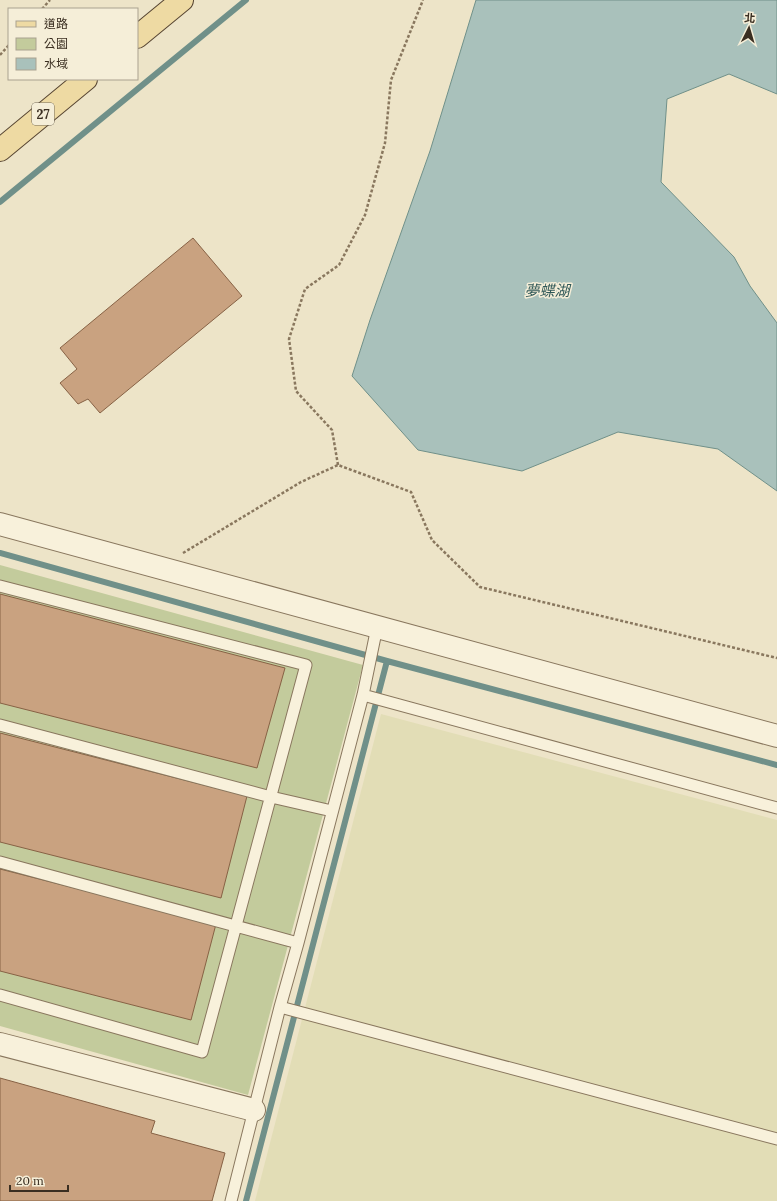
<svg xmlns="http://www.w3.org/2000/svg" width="777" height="1201" font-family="Lora,'Noto Sans TC',serif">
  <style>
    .farmland { fill: #e2ddb6 }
    .green { fill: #c3cb9c }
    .water { fill: #a9c1bb; stroke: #709089 }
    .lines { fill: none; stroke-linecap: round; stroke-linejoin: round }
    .stream { stroke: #709089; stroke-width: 6 }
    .building { fill: #c9a280; stroke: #876245 }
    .service-casing { stroke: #89775e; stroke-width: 13 }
    .minor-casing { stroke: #89775e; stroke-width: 24 }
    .primary-casing { stroke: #574532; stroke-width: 24 }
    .path { stroke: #89775e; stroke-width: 2.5; stroke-dasharray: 3 2; stroke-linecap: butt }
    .service { stroke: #f8f1db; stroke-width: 11 }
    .minor { stroke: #f8f1db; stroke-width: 22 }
    .primary { stroke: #eedaa3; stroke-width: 22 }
    .labels { text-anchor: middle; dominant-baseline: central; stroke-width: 3; stroke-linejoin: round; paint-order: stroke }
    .shield { fill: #f5eed8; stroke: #726858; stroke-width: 1 }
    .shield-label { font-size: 13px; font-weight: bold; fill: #3a2e21 }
    .water-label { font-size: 15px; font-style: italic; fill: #315958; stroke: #f5eed8 }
  </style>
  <rect width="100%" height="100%" fill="#ede4c8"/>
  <path class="farmland" d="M381 714 777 820V1201H255Z"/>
  <path class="green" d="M0 565 363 665 248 1095 0 1026Z"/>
  <path class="water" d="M476 0H777V94L729 74 667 99 661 182 734 257 750 286 777 323V491L718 449 618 432 522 471 418 450 352 376 370 320 430 151Z"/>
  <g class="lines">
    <path class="stream" d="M0 202 246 0
      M0 553 387 661 777 765
      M246 1201 387 661"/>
  </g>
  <path class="building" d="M193 238 242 296 100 413 88 399 78 404 60 383 77 369 60 348Z
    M0 594 285 668 257 768 0 703Z
    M0 733 247 796 221 898 0 842Z
    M0 869 216 924 191 1020 0 971Z
    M0 1078 155 1121 151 1133 225 1153 212 1201H0Z"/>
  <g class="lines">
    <g class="service-casing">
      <path id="service" d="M0 586 306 665 202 1052 0 995
        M363 695 777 808
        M0 725 271 797 332 811
        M0 862 298 943
        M280 1007 777 1139
        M231 1201 280 1007 298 943 363 695 377 627"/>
    </g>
    <g class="minor-casing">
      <path id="minor" d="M0 524 777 736
        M0 1044 254 1110"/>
    </g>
    <g class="primary-casing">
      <path id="primary" d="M137 37 182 0
        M0 150 86 79"/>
    </g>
    <path class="path" d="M42 9 50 0
      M0 55 9 45
      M338 465 332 430 296 391 289 339 305 289 339 265 365 215 385 143 391 80 423 0
      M183 553 301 482 338 465 411 492 432 540 480 587 777 658"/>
    <use href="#service" class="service"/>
    <use href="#minor" class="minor"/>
    <use href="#primary" class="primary"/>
  </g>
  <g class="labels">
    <rect class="shield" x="32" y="103" width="22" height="22" rx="3"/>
    <g class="shield-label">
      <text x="43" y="114">27</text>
    </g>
    <g class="water-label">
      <text x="547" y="290">夢蝶湖</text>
    </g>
  </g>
  <rect x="8" y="8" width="130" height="72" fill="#f5eed8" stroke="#aaa18f"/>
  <rect x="16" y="21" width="20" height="6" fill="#eedaa3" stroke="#aaa18f"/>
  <text x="44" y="28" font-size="12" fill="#3a2e21">道路</text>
  <rect x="16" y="38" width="20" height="12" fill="#c3cb9c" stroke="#aaa18f"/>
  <text x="44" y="48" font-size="12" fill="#3a2e21">公園</text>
  <rect x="16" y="58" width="20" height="12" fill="#a9c1bb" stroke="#aaa18f"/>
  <text x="44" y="68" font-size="12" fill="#3a2e21">水域</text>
  <g transform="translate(749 28) rotate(5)" stroke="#f5eed8" stroke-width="3" paint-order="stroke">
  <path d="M0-3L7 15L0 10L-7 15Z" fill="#3a2e21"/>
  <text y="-6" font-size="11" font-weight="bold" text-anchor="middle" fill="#3a2e21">北</text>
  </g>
  <path d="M10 1185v6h58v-6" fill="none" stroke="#3a2e21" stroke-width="2"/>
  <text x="16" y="1185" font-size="12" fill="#3a2e21" stroke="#f5eed8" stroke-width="3" paint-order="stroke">20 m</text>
</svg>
